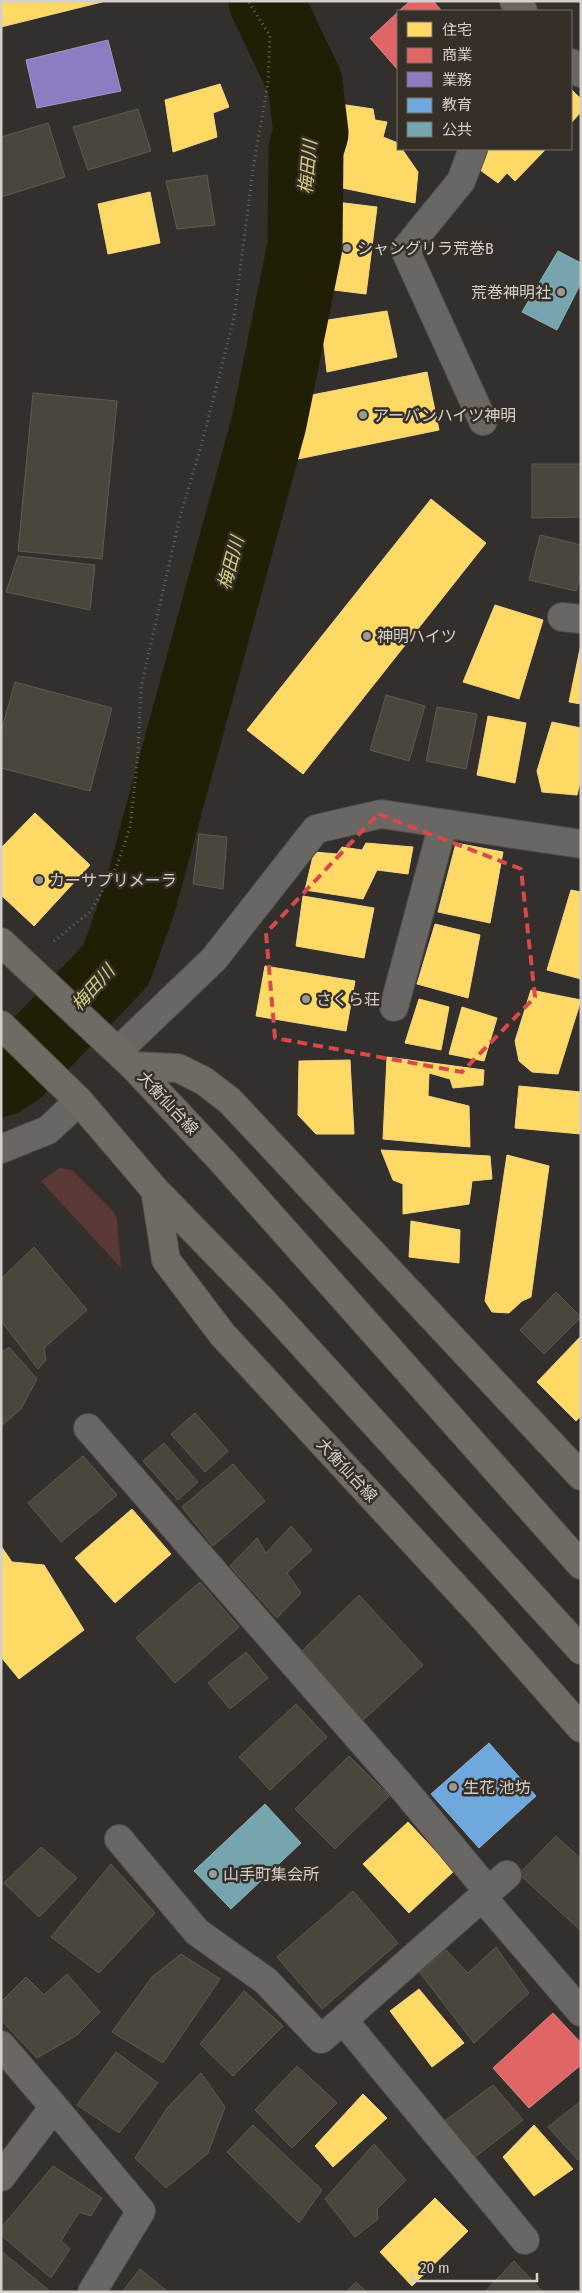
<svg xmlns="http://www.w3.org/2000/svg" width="582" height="2293" font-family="'Fira Sans Condensed','Noto Sans JP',sans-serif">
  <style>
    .green { fill: #5b3936 }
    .homes { fill: #ffd966; stroke: #f2d685 }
    .shops { fill: #e06666; stroke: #dd8685 }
    .offices { fill: #8e7cc3; stroke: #a395c6 }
    .schools { fill: #6fa8dc; stroke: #8eb4d7 }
    .public { fill: #76a5af; stroke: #92b2b8 }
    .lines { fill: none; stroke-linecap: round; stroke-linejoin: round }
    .river { stroke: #201e05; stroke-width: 75 }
    .building { fill: #4b463b; stroke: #5d5b58 }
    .minor-casing { stroke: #4f4c49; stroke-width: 30 }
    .major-casing { stroke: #4f4c49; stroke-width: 30 }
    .path { stroke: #6d6a68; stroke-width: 3; stroke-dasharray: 1 4; stroke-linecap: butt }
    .minor { stroke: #696664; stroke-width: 28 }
    .major { stroke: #706a65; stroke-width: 28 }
    .marked { fill: none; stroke: #d64a49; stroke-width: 4; stroke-dasharray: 10 6; stroke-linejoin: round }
    .poi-dot { fill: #9c9894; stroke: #362f28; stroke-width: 2 }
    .labels { text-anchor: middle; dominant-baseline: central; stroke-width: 5; stroke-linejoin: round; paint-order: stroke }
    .poi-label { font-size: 16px; fill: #d5d0cc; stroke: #362f28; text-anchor: start }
    .street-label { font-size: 16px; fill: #d5d0cc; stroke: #362f28 }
    .water-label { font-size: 18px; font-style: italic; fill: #d4cf7d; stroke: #362f28 }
  </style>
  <rect width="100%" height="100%" fill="#322f2c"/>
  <path class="green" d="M59 1168 72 1170 113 1211 117 1218 121 1268 41 1181Z"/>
  <path class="homes" d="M1 1H102V2L1 27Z
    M220 84 229 107 213 113 217 137 173 152 165 100Z
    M571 89 581 99V112L571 123Z
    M333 103 373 109 375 120 387 122 383 137 398 143V149H402L418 172 415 203 328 185Z
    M484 149H546L515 181 507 173 498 183 476 167Z
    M150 192 160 243 108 254 98 204Z
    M328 201 377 207 366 294 317 288Z
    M387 311 397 357 327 372 321 321Z
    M427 372 439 430 298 459 287 400Z
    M431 499 486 543 303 774 247 730Z
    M495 605 543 620 519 699 463 682Z
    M581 644V704L569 702Z
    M488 716 526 723 515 783 477 775Z
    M552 722 581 728V778L577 795 542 792 537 771Z
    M35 813 90 865 34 926 1 895V848Z
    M366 843 413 847 408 874 377 870 363 899 305 890 314 852 337 854 342 847 362 850Z
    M456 843 503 852 490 923 438 912Z
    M571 890 581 892V979L547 970Z
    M303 896 374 908 364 958 296 946Z
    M435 924 480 935 468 998 417 984Z
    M265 966 355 981 346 1031 256 1016Z
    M531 990 581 1000 558 1074 532 1072 519 1061 515 1041Z
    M419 999 449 1007 441 1050 405 1043Z
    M462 1007 497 1018 484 1061 449 1054Z
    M387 1057 484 1070 483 1085 453 1088 450 1079 429 1073 428 1096 469 1106 470 1147 383 1139Z
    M350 1060 354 1134H316L298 1115 299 1061Z
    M519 1086 581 1092V1134L515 1128Z
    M381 1150 490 1156 492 1179 472 1181 469 1204 403 1214V1184L393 1180Z
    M507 1155 549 1166 531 1297 522 1301 509 1313 492 1312 485 1301Z
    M411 1221 460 1230 459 1263 409 1257Z
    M581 1336V1416L576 1421 537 1382Z
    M132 1509 171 1554 115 1603 75 1558Z
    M1 1546 12 1562 44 1565 84 1630 19 1679 1 1657Z
    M408 1822 454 1871 409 1913 363 1864Z
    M419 1989 464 2043 432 2067 390 2011Z
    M363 2094 387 2118 333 2167 315 2146Z
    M534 2125 573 2169 534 2196 503 2157Z
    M435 2198 468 2231 412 2286 380 2252Z"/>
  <path class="shops" d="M410 1H433L442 11H399Z
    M398 12V70L370 38Z
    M553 2013 581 2043V2065L529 2108 493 2068Z"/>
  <path class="offices" d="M108 40 121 91 37 108 26 60Z"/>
  <path class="schools" d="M489 1743 536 1796 479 1848 431 1794Z"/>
  <path class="public" d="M558 251 581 263V283L557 330 522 312Z
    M265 1804 301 1843 231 1909 194 1871Z"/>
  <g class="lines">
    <path class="river" d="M1 1079 17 1069 116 965 139 901 269 423 305 246 306 149 311 133 305 83 266 1"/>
  </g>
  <path class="building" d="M138 109 151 151 88 170 73 127Z
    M48 123 65 177 1 197V137Z
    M207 175 215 225 177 229 166 181Z
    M33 393 117 401 102 559 18 551Z
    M532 464H581V517L532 518Z
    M540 535 581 545V572L576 591 529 580Z
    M18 556 95 565 90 610 6 592Z
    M15 682 112 708 90 791 1 768V732Z
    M386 695 425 706 409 761 370 750Z
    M437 707 477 714 466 769 426 761Z
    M199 834 227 837 223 889 193 884Z
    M34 1247 87 1310 44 1348 46 1360 38 1369 1 1321V1279Z
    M556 1292 581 1317 544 1354 520 1330Z
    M9 1347 37 1379 21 1409 1 1426V1353Z
    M195 1413 228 1451 205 1472 171 1434Z
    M164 1443 198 1482 178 1500 143 1461Z
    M83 1456 117 1495 61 1542 28 1503Z
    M233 1464 265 1501 213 1546 182 1507Z
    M291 1526 312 1550 287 1573 301 1593 277 1618 230 1566 257 1538 266 1553Z
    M200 1582 239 1627 175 1683 136 1638Z
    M359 1595 423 1665 360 1723 300 1653Z
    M246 1652 268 1678 230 1709 208 1683Z
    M296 1704 327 1737 270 1790 239 1757Z
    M349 1756 389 1796 335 1849 295 1809Z
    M556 1836 581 1859V1931L519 1874Z
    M41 1847 77 1878 39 1917 4 1883Z
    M111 1864 155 1913 99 1973 51 1937Z
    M353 1891 398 1943 322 2009 277 1957Z
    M496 1947 529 1993 474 2043 420 1973 446 1950 468 1973Z
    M181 1954 220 1979 163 2063 112 2032 152 1977Z
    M67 1974 100 2012 77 2035 37 2058 1 2020V2002L26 1977 44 1995Z
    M244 1991 283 2026 233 2076 200 2044Z
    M116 2052 158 2083 119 2133 77 2105Z
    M297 2066 337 2103 292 2148 255 2110Z
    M201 2073 225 2107 208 2153 166 2188 135 2158 168 2107Z
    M493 2085 523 2120 471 2160 443 2122Z
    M581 2101V2158L578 2160 548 2127Z
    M253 2125 322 2190 299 2223 227 2152Z
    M374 2144 406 2180 377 2209 378 2219 355 2237 325 2199Z
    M53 2166 102 2198 91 2216 79 2212 61 2241 70 2249 51 2278 1 2235V2228Z
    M1 2251 51 2292H1Z
    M514 2261 543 2292H485Z
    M140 2269 168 2292H122Z
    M356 2282 367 2292H346Z"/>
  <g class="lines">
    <g class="minor-casing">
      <path id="minor" d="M514 1 523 11
        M571 63 581 73
        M473 149 461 181 405 250 483 421
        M562 617 581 619
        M394 1007 443 824
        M118 1051 214 959 316 829 381 814 581 844
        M1 1149 48 1130 79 1101
        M88 1428 407 1793 488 1891
        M119 1839 197 1932 266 1981 321 2039 343 2020 525 2240
        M482 1897 581 2012
        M343 2020 507 1875
        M1 2045 54 2107 1 2177
        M54 2107 141 2211 92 2292"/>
    </g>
    <g class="major-casing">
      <path id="major" d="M1 942 133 1066 223 1162 581 1565
        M1 1025 79 1101 155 1190 263 1301 581 1650
        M133 1066 178 1068 204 1081 230 1101 581 1476
        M155 1190 166 1260 222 1334 484 1618 581 1728"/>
    </g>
    <path class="path" d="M54 941 90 912 116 868 130 828 138 754 141 687 180 517 203 439 234 318 253 169 268 83 270 36 248 1"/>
    <use href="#minor" class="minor"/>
    <use href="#major" class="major"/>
  </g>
  <path class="marked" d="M378 814 521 869 535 997 462 1072 275 1038 266 933Z"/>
  <g class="poi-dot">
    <circle cx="347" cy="248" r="5"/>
    <circle cx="561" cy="292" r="5"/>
    <circle cx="363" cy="415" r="5"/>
    <circle cx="367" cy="636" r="5"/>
    <circle cx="39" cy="880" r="5"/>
    <circle cx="306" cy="999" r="5"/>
    <circle cx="453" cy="1787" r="5"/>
    <circle cx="213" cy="1874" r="5"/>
  </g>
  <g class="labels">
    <g class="poi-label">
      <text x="357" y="248">シャングリラ荒巻B</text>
      <text x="551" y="292" text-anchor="end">荒巻神明社</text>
      <text x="373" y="415">アーバンハイツ神明</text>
      <text x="377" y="636">神明ハイツ</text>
      <text x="49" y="880">カーサプリメーラ</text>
      <text x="316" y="999">さくら荘</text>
      <text x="463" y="1787">生花 池坊</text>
      <text x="223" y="1874">山手町集会所</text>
    </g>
    <g class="street-label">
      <text transform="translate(168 1103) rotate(47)">大衡仙台線</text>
      <text transform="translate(347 1470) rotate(47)">大衡仙台線</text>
    </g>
    <g class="water-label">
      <text transform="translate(308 167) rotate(-85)">梅田川</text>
      <text transform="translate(231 563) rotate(-75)">梅田川</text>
      <text transform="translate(93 988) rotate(-48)">梅田川</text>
    </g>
  </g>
  <rect width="582" height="2293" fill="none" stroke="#d5d0cc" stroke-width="5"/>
  <rect x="397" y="10" width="175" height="140" fill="#362f28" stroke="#766f6a"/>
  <rect x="407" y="22" width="25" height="15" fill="#ffd966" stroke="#766f6a"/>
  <text x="442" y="35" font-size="15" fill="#d5d0cc">住宅</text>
  <rect x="407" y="48" width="25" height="15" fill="#e06666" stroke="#766f6a"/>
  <text x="442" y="60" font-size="15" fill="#d5d0cc">商業</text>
  <rect x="407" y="72" width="25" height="15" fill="#8e7cc3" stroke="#766f6a"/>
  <text x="442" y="85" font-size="15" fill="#d5d0cc">業務</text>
  <rect x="407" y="98" width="25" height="15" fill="#6fa8dc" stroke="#766f6a"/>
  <text x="442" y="110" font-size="15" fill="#d5d0cc">教育</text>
  <rect x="407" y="122" width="25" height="15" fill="#76a5af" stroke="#766f6a"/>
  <text x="442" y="135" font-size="15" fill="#d5d0cc">公共</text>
  <path d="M412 2273v8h125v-8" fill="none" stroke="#d5d0cc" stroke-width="2.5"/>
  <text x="420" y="2273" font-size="15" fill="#d5d0cc" stroke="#362f28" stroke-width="4" paint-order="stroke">20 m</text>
</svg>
